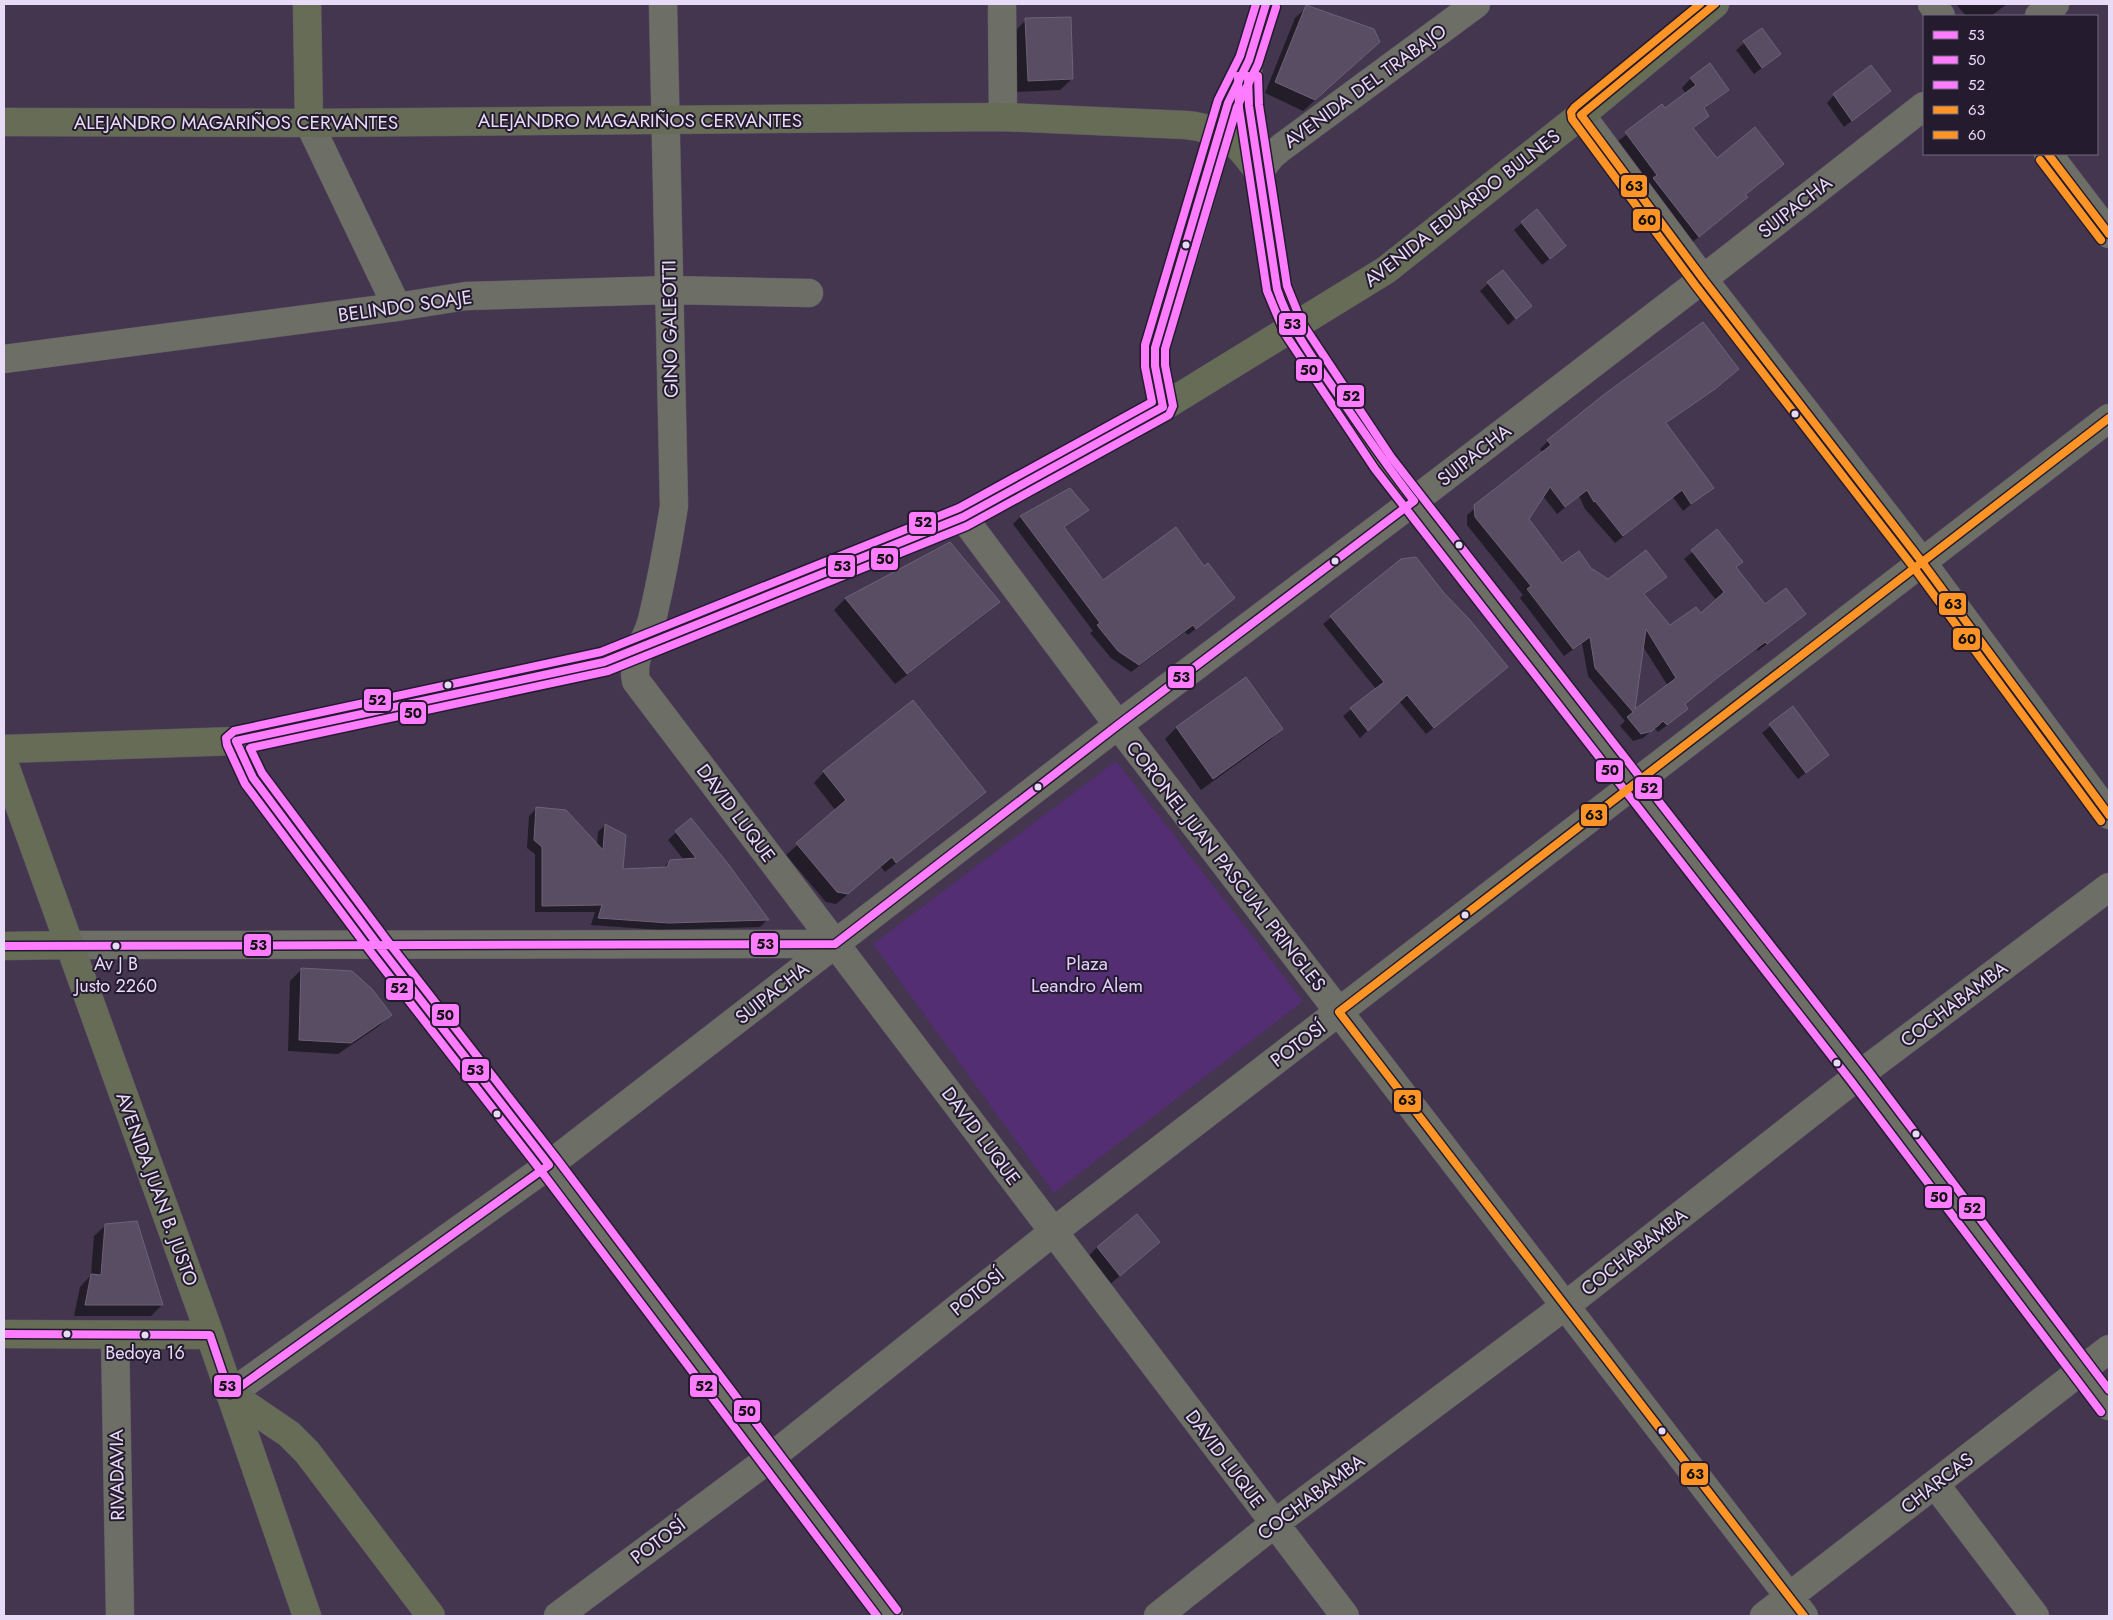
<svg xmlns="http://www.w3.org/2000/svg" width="2113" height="1620" font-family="Jost,sans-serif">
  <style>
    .green { fill: #532e72 }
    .shadow { fill: #0007; fill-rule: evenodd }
    .building { fill: #594d63; stroke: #6d6277; fill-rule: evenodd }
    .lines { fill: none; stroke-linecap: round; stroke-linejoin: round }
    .minor-casing { stroke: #5d5367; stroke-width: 29 }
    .major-casing { stroke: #5d5367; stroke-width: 29 }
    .minor { stroke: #6d6f66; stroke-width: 28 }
    .major { stroke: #666c56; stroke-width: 28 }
    .bus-1-casing { stroke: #241b2f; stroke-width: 11 }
    .bus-2-casing { stroke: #241b2f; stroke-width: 11 }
    .bus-3-casing { stroke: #241b2f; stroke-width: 11 }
    .bus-4-casing { stroke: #241b2f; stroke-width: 11 }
    .bus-5-casing { stroke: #241b2f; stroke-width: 11 }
    .bus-1 { stroke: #fe7cff; stroke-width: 8 }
    .bus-2 { stroke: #fe7cff; stroke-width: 8 }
    .bus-3 { stroke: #fe7cff; stroke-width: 8 }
    .bus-4 { stroke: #ff9426; stroke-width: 8 }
    .bus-5 { stroke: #ff9426; stroke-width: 8 }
    .bus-dot { fill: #e8dbf7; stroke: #241b2f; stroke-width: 2 }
    .labels { text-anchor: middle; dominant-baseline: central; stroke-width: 4; stroke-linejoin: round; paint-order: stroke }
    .bus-label { font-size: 18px; fill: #e8dbf7; stroke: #241b2f }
    .street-label { font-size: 19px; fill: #e8dbf7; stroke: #241b2f }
    .park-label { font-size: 19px; fill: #e4cefd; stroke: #241b2f }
    .line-badge { stroke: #241b2f; stroke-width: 2 }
    .pale-badge-label { font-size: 14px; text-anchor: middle; font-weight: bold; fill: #111 }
  </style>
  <rect width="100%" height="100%" fill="#43364e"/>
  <path class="green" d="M1116 761 1303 1001 1054 1193 873 944Z"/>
  <path class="shadow" d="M1956 4H2007L1991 16H1966Z
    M1307 7 1367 54 1303 111 1265 93 1295 18Z
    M1026 20 1072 79 1060 90 1017 92 1015 31Z
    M1761 29 1780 54 1754 74 1736 50Z
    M1691 78 1727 90 1703 110 1708 116 1692 130 1717 160 1782 164 1744 196 1746 198 1737 206 1689 245 1617 142 1662 106 1664 109 1686 94 1682 88Z
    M1889 91 1844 127 1827 103 1834 95Z
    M1536 211 1557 253 1542 265 1514 230Z
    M1502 271 1530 306 1508 325 1480 291Z
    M1730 377 1666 424 1712 487 1683 511 1673 497 1615 543 1585 509 1579 496 1557 514 1543 496 1527 519 1562 565 1590 569 1608 580 1665 577 1644 595 1670 627 1701 615 1716 600 1684 559 1717 531 1735 568 1765 606 1804 614 1758 651 1757 649 1706 687 1684 705 1687 708 1679 716 1658 732 1654 728 1643 738 1633 741 1620 726 1625 721 1588 676 1582 643 1564 656 1520 598 1523 595 1467 525V515L1543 453 1540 449 1548 441ZM1642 645 1668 686 1634 712Z
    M1070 490 1087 510 1063 529 1103 581 1203 568 1234 598 1188 635 1185 632 1131 672 1111 658 1090 633 1093 631 1013 524 1020 517Z
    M950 544 998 602 987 613 895 684 834 610 845 599Z
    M1401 560 1499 674 1426 734 1399 701 1360 738 1343 716 1376 689 1323 624Z
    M1246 679 1282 729 1270 740 1201 790 1165 739 1176 728Z
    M1792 708 1828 755 1798 779 1762 733Z
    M824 772 984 792 974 802 885 872 881 867 836 904 826 902 786 855 836 811 814 783Z
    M536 809 597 845 598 832 605 825 624 836 622 870 663 868 670 861 684 860 668 840 691 819 767 920 760 927 661 930 591 925 595 912H535V854L527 848 529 816Z
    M302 969 390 1015 379 1026 338 1054 288 1051 290 981Z
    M106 1225 162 1305 151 1316H74L80 1287 91 1275 94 1236Z
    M1159 1242 1108 1286 1086 1259 1097 1247Z"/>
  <path class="building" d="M1306 5 1374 29 1380 42 1315 100 1275 82Z
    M1071 17 1073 79 1028 81 1025 18Z
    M1762 28 1781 54 1762 68 1743 41Z
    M1710 63 1729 90 1704 108 1709 116 1693 128 1717 158 1755 127 1784 164 1745 195 1748 197 1699 237 1653 178 1657 175 1625 132 1662 104 1665 108 1696 85 1690 78Z
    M1871 65 1891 91 1852 121 1833 94Z
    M1537 209 1566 246 1550 259 1521 222Z
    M1503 270 1532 306 1516 319 1487 282Z
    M1703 322 1739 369 1715 389 1666 423 1714 488 1691 504 1682 490 1623 536 1595 501 1594 502 1587 490 1565 507 1550 487 1529 519 1562 563 1579 551 1591 568 1608 579 1646 550 1667 577 1644 594 1670 625 1696 607 1701 613 1724 592 1691 550 1717 529 1743 562 1736 567 1765 604 1786 588 1806 614 1767 644 1765 642 1716 679 1685 704 1688 709 1667 725 1663 721 1652 731 1641 734 1627 717 1633 712 1595 668 1590 637 1573 649 1527 589 1531 586 1475 517 1474 505 1551 445 1547 440 1606 393ZM1646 629 1676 678 1635 709Z
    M1070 488 1089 510 1064 527 1103 580 1176 527 1204 566 1208 563 1235 598 1196 629 1193 625 1139 665 1118 651 1097 625 1100 623 1020 516Z
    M950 542 1000 602 907 674 845 598Z
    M1416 557 1444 593 1470 620 1508 667 1434 728 1407 695 1368 731 1350 708 1384 682 1330 616 1401 559Z
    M1246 677 1283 729 1213 779 1176 727Z
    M913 700 986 792 896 863 892 857 848 894 837 892 796 843 846 800 823 771Z
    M1793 706 1829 755 1806 773 1769 724Z
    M536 807 566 810 603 850 605 824 626 835 623 869 667 867 670 860 696 858 675 831 691 818 729 865 769 920 669 923 598 918 602 905 542 906V847L534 840Z
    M301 968 352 971 372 989 392 1015 351 1043 299 1040Z
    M1137 1214 1160 1242 1120 1276 1097 1247Z
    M137 1221 163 1305H85L91 1274 101 1275 105 1224Z"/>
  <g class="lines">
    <g class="minor-casing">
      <path id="minor" d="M663 4 674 506C668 544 661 582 652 620 646 643 631 655 636 681L1345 1616
        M1002 4 1003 117
        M1932 4 1941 16
        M2039 16 2055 4
        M1581 115 1703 279 1922 562 2109 815
        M309 123 397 307
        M2048 154 2109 234
        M1259 172 1271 156 1282 147 1476 4
        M1293 328 1383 463 1859 1075 2109 1406
        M4 359 397 307 466 296 669 290 809 293
        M963 517 1118 725 1804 1616
        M236 741 253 778 378 945 549 1165 889 1616
        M70 945 835 944
        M115 1335 120 1616
        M230 1394 549 1165 1118 725 1414 501 1703 279 1924 106
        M1935 1484 2035 1616
        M558 1616 770 1458 1053 1232 2109 418
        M1158 1616 1274 1524 1565 1306 1859 1075 2109 887
        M1764 1616 2109 1349"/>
    </g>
    <g class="major-casing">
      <path id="major" d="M307 4 309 123
        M1248 68 1249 106 1277 289 1293 328
        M4 122 309 123 1003 117 1186 125C1227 130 1234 139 1259 172
        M1163 407 1155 366V348L1164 315 1187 245 1228 103 1249 60 1266 4
        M4 749 236 741 604 662 963 517 1163 407 1386 270 1581 115 1715 4
        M4 763 210 1335 307 1616
        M4 946 70 945
        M4 1334 210 1335
        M230 1394 289 1434 307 1452 431 1616"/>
    </g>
    <use href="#minor" class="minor"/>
    <use href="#major" class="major"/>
    <g class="bus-1-casing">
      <path id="bus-1" d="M4 946 835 944 1118 725 1414 501C1386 465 1360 427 1334 389 1312 357 1289 326 1277 289L1249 106 1248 76
        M4 1334 210 1335 230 1394 549 1165 378 945 253 778 236 741 604 662 963 517 1163 407 1155 366V348L1228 103 1249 60 1266 4"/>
    </g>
    <g class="bus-2-casing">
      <path id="bus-2" d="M1238 76 1239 108 1267 291 1285 334 1375 469 1851 1081 2101 1412
        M897 1610 557 1159 386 939 262 773 250 748 608 671 967 526 1169 415 1173 406 1165 365V349L1237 107 1258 64 1276 7"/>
    </g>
    <g class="bus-3-casing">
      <path id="bus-3" d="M1258 76 1259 105 1287 286 1302 323 1391 457 1867 1069 2109 1390
        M877 1616 541 1171 370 951 245 784 227 745 226 738 234 731 601 652 959 508 1152 402 1145 367V345L1218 100 1240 56 1256 4"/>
    </g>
    <g class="bus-4-casing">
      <path id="bus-4" d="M1715 4 1581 115 1703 279 1922 562 2109 815
        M2048 154 2109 234
        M1804 1616 1339 1012 2109 418"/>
    </g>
    <g class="bus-5-casing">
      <path id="bus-5" d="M1700 4 1575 107 1571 112 1572 119 1695 285 1914 568 2101 821
        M2040 160 2101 240"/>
    </g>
    <use href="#bus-1" class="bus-1"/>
    <use href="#bus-2" class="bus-2"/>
    <use href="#bus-3" class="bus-3"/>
    <use href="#bus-4" class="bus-4"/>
    <use href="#bus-5" class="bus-5"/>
  </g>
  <g class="bus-dot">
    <circle cx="1186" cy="245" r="4.5"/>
    <circle cx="1795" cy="414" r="4.5"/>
    <circle cx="1459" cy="545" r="4.5"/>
    <circle cx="1335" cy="561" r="4.5"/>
    <circle cx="448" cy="685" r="4.5"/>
    <circle cx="1038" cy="787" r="4.5"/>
    <circle cx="1465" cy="915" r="4.5"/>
    <circle cx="116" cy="946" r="4.5"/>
    <circle cx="1837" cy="1063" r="4.5"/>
    <circle cx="497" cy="1114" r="4.5"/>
    <circle cx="1916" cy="1134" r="4.5"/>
    <circle cx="67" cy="1334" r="4.5"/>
    <circle cx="145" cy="1335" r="4.5"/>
    <circle cx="1662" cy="1431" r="4.5"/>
  </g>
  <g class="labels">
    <g class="bus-label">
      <text x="116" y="964">Av J B<tspan x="116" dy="22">Justo 2260</tspan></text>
      <text x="145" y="1353">Bedoya 16</text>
    </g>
    <g class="street-label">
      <text transform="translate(1365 86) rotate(-36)">AVENIDA DEL TRABAJO</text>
      <text x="640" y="120">ALEJANDRO MAGARIÑOS CERVANTES</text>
      <text x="236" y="122">ALEJANDRO MAGARIÑOS CERVANTES</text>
      <text transform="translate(1795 207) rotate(-38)">SUIPACHA</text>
      <text transform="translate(1462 208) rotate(-38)">AVENIDA EDUARDO BULNES</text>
      <text transform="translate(405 306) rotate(-8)">BELINDO SOAJE</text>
      <text transform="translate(670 329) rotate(-91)">GINO GALEOTTI</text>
      <text transform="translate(1474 455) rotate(-38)">SUIPACHA</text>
      <text transform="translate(736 813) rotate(53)">DAVID LUQUE</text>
      <text transform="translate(1226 866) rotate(52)">CORONEL JUAN PASCUAL PRINGLES</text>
      <text transform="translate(772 993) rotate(-38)">SUIPACHA</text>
      <text transform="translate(1954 1004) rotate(-37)">COCHABAMBA</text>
      <text transform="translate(1298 1044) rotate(-37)">POTOSÍ</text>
      <text transform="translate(981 1136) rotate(53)">DAVID LUQUE</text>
      <text transform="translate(157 1189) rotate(70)">AVENIDA JUAN B. JUSTO</text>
      <text transform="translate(1634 1252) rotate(-38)">COCHABAMBA</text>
      <text transform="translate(977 1292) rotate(-39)">POTOSÍ</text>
      <text transform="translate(1225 1459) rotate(53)">DAVID LUQUE</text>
      <text transform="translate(117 1475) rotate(-91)">RIVADAVIA</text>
      <text transform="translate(1937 1483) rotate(-38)">CHARCAS</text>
      <text transform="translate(1311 1497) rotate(-37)">COCHABAMBA</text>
      <text transform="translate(658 1541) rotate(-37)">POTOSÍ</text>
    </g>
    <g class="park-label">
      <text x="1087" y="963">Plaza<tspan x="1087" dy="22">Leandro Alem</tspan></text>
    </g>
  </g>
  <g class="line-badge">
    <rect x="1620" y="174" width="28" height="24" rx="5" fill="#ff9426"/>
    <rect x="1632" y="208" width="29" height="24" rx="5" fill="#ff9426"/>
    <rect x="1278" y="312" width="29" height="24" rx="5" fill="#fe7cff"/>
    <rect x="1295" y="358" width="28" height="24" rx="5" fill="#fe7cff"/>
    <rect x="1336" y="384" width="29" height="24" rx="5" fill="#fe7cff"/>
    <rect x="908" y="511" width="29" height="24" rx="5" fill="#fe7cff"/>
    <rect x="870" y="547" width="29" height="24" rx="5" fill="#fe7cff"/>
    <rect x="827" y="554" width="29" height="24" rx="5" fill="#fe7cff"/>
    <rect x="1938" y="592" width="29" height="24" rx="5" fill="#ff9426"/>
    <rect x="1952" y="627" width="29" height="24" rx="5" fill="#ff9426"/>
    <rect x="1167" y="665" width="28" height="24" rx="5" fill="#fe7cff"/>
    <rect x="363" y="688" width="29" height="24" rx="5" fill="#fe7cff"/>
    <rect x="399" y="701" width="28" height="24" rx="5" fill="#fe7cff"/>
    <rect x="1595" y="759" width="29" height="24" rx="5" fill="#fe7cff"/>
    <rect x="1634" y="776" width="29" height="24" rx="5" fill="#fe7cff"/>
    <rect x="1580" y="803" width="28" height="24" rx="5" fill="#ff9426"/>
    <rect x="750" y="932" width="29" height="24" rx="5" fill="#fe7cff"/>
    <rect x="243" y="933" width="29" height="24" rx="5" fill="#fe7cff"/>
    <rect x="385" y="977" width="29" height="24" rx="5" fill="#fe7cff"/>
    <rect x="431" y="1003" width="29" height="24" rx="5" fill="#fe7cff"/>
    <rect x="461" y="1058" width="29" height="24" rx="5" fill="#fe7cff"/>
    <rect x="1393" y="1089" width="29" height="24" rx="5" fill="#ff9426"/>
    <rect x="1924" y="1185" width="29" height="24" rx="5" fill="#fe7cff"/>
    <rect x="1958" y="1196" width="28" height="24" rx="5" fill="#fe7cff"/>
    <rect x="689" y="1374" width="29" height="24" rx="5" fill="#fe7cff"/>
    <rect x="213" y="1374" width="29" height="24" rx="5" fill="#fe7cff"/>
    <rect x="733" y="1399" width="28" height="24" rx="5" fill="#fe7cff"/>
    <rect x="1680" y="1462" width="29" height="24" rx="5" fill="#ff9426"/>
  </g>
  <g class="pale-badge-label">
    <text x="1634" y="191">63</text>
    <text x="1647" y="225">60</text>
    <text x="1292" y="329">53</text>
    <text x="1309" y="375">50</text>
    <text x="1351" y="401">52</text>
    <text x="923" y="527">52</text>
    <text x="885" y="564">50</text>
    <text x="842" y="571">53</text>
    <text x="1953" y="609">63</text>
    <text x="1967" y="644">60</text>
    <text x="1181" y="682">53</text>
    <text x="377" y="705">52</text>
    <text x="413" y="718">50</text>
    <text x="1610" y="775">50</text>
    <text x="1649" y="793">52</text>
    <text x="1594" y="820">63</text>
    <text x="765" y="949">53</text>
    <text x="258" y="950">53</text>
    <text x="399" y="993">52</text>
    <text x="445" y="1020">50</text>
    <text x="475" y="1075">53</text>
    <text x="1407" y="1105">63</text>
    <text x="1939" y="1202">50</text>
    <text x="1972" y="1213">52</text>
    <text x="704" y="1391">52</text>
    <text x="227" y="1391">53</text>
    <text x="747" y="1416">50</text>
    <text x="1695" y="1479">63</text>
  </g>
  <rect width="2113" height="1620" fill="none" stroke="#e8dbf7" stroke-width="10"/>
  <rect x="1923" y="15" width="175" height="140" fill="#241b2f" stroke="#72687f"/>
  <rect x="1933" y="31" width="25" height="8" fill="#fe7cff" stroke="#72687f"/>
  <text x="1968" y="40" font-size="15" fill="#e8dbf7">53</text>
  <rect x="1933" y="56" width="25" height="8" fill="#fe7cff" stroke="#72687f"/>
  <text x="1968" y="65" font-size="15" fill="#e8dbf7">50</text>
  <rect x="1933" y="81" width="25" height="8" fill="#fe7cff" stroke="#72687f"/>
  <text x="1968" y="90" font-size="15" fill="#e8dbf7">52</text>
  <rect x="1933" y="106" width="25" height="8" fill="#ff9426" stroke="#72687f"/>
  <text x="1968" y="115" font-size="15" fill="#e8dbf7">63</text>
  <rect x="1933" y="131" width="25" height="8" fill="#ff9426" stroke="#72687f"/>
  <text x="1968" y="140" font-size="15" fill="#e8dbf7">60</text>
</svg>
